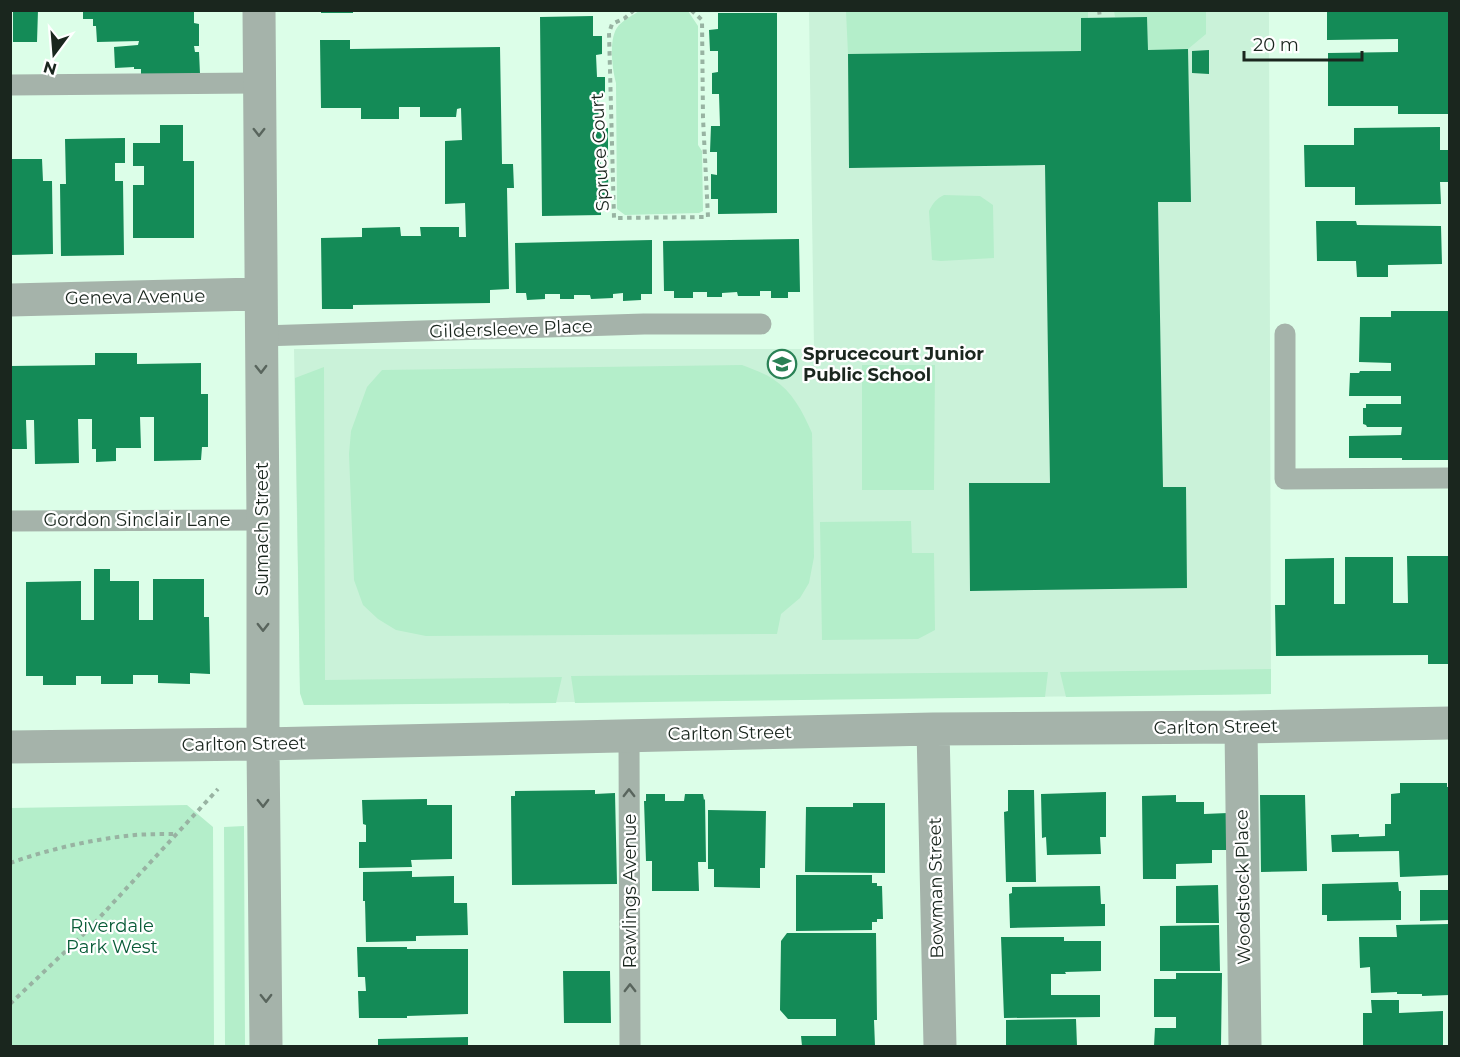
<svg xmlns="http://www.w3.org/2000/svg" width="1460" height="1057" font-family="Montserrat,sans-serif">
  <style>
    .built { fill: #caf2d9 }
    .green { fill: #b4eeca }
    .building { fill: #148b57 }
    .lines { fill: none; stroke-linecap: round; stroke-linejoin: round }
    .path { stroke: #98b3a2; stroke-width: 4; stroke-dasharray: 4.5 4.5; stroke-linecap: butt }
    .lane { stroke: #a5b3aa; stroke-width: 21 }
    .street { stroke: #a5b3aa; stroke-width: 33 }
    .oneway { stroke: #59655d }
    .labels { text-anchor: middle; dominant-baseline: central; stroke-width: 4.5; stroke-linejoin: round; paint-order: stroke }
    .street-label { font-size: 18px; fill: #1a261e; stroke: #fff }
    .poi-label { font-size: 18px; font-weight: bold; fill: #1a261e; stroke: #fff; text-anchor: start }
    .park-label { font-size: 18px; fill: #085b37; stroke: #fff }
  </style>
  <rect width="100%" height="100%" fill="#dcfee8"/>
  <path class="built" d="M809 11H1269L1271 694 304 705 300 693 294 349H814Z"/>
  <path class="green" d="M1088 10V18H1081V51L848 54 846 11Z
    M639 11H688L698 26V145L702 151 703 211 699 213 625 215 617 209 616 83C612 68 608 37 619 25 624 20 633 15 639 11Z
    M1114 11H1206V34L1188 49 1148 50 1147 17H1115Z
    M944 195 980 196 993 205 994 258 941 261 932 260 929 211C933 203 936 199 944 195Z
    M742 365C752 369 764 373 773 379 792 391 803 412 812 433L814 557 809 583 800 598 781 614 777 634 426 636 396 630 378 619 363 605 354 580 349 454 351 431 367 387 382 370Z
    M862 365H935L934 490H862Z
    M324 367 325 680 562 677 556 703 304 705 300 693 295 378Z
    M911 521 912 553H934L935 630 918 639 822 640 820 522Z
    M1271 669V694L1066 697 1060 672Z
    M1048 672 1045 697 575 703 571 676Z
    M187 805 213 827 214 1046H11V808Z
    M244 826 245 1046H225L224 827Z"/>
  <path class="building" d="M13 10H38L37 42H13Z
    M83 10H194V23L199 24V46H194L195 52H199L200 74 141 75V69H134V67L115 68 114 47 138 45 139 41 97 42 96 26H93V19H83Z
    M321 10H353V13H321Z
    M1327 10H1450V114H1398V106H1328V53L1398 52V39L1327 40Z
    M718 13H777V213L718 214V199H711V174L717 175V152H710L711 126H720L719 94H712V73L718 72V51H710L709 30 718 29Z
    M593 16V36H602V54L596 55 597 77H605V96H598L599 129 608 128V157H601V177H608L609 201 601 202V215L542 216 540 17Z
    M1147 17 1148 50 1188 49 1191 202H1158L1163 487H1186L1187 588 970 591 969 483H1050L1045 165 849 168 848 54 1081 51V18Z
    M320 40H350V49L500 47 502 164H513L514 188H507L509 289 490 290V303L353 305V309H322L321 238 362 237V228L400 227 401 236H421L420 227H459V237H466L465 203 445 204V141L462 140 461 108 457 109 456 117H420V107H399V119H361V108H321Z
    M1209 50V74L1192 73V51Z
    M160 125H183V161H194V238H133V185H144V166H133V143H160Z
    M1440 127V150H1450V182H1440L1441 204 1355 205V187H1305L1304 145H1354V128Z
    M125 138V163H115V181H123L124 255 61 256 60 184H66L65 139Z
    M10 159H42L43 181H52L53 254 10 255Z
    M1316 221H1356L1357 225 1441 226 1442 264 1388 265V277H1357L1356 261H1317Z
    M799 239 800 292H788V298H771V291H760V296H738L737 292 722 293V297H707V292H693V298H674V291H664L663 241Z
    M652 240V294H641V300L623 301V293L613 294V298L591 299 590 295H574V299H560V294H545V299L527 300 526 293H516L515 243Z
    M1391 311H1450V460H1402V458H1349V436L1401 435 1402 427H1367L1366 425 1363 424V408H1366V404H1401V396H1349L1350 373H1359L1360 371H1391V363L1359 362 1360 317H1391Z
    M95 353H137V364L201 363V394H208V447H202L201 460 154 461V417H140L141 448H116V461L96 462V449H92V419H78L79 463 35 464 34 420H26L27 449H10V366L95 365Z
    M1407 556H1450V664H1428V655L1276 656 1275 605H1285V559L1334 558V604H1345V557H1393V603H1408Z
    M94 569H110V581H139V620H153V579H204V617H209L210 674 190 673V684L158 683V675H133V684H101V676H76V685H43V676H26V582L81 581V620H94Z
    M1400 783H1447V787H1450V875L1400 877 1399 851 1332 852 1331 835 1359 834V837L1385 836V824H1391V794L1400 793Z
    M595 790V794L615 793 617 884 512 885 511 796H515V791Z
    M1008 790H1034L1036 882H1006L1004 812 1008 811Z
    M1106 792V837H1100L1101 854 1047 855 1046 837 1042 838 1041 794Z
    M646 794H665V801H684L685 794H703L704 800 705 799 706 862H698L699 891H652V861H646L644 801H646Z
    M1176 795V802H1204V814L1228 813 1229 850H1212V863L1176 864V879H1143L1142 796Z
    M1260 795H1305L1307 871 1261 872Z
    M427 799V805H452V859L411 860 412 867 359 868V842H366V825L363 824 362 800Z
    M853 803H885V873L805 872 806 807H853Z
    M708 810 766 811 765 868H760V888L714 887V869H708Z
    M412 871V877L454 876V903H467L468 935 416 936V941L366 942 365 901H363V872Z
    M796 875H872V883H877V886H882L883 919H877V922H872V930L796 931Z
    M1398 882 1399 891H1401V920L1327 921V915H1322V884Z
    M1218 885 1219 923H1176V886Z
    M1100 886 1101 904H1105V926L1010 928 1009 894 1012 893V887Z
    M1420 890H1450V920L1420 921Z
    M1450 924V995L1422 996V994H1397V992L1371 993 1370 967 1360 968 1359 937H1397L1396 925Z
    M1219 925 1220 971H1160V926Z
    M787 933H876L877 1020H874L875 1046H802L801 1036H836V1019H788L780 1010 781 941Z
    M1001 937H1064V941H1101V971L1065 972 1066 974H1051V995H1100V1017L1004 1018Z
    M357 947H407V949H468V1014L407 1016V1018H359L358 991H366L365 977H358Z
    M563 971H610L611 1023H564Z
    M1176 973H1222L1221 1046H1154L1155 1028H1176V1017H1154V979H1176Z
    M1371 1000H1399V1013L1443 1011V1046H1363V1013H1372Z
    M1076 1019 1077 1046H1006V1020Z
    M468 1037V1046H378V1039Z"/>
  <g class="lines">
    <path class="path" d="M634 10 625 18 612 24 609 33 614 218 708 217 703 118 702 20 691 10
      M1099 10 1100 18
      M10 863C50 849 93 839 135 835 149 834 163 834 177 834
      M10 1004 89 929 218 789"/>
    <path class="lane" d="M10 85 259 83
      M1285 334V479L1450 478
      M261 336 644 324H761
      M10 521 263 520
      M629 736 630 1046"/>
    <path class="street" d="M259 10 263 520V744L266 1046
      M10 300 260 294
      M1241 727 1245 1046
      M933 729 940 1046
      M10 747 263 744 933 729 1241 727 1450 723"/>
  </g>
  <defs><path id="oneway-chevron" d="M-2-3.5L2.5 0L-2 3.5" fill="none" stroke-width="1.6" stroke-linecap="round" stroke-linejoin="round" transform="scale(1.5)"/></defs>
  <g class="oneway">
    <use href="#oneway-chevron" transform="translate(259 132) rotate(90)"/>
    <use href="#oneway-chevron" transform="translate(261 369) rotate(89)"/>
    <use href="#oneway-chevron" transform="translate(263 627) rotate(90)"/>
    <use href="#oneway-chevron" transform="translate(629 793) rotate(-90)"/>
    <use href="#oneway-chevron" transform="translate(263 803) rotate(89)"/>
    <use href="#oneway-chevron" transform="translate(630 988) rotate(-90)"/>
    <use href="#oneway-chevron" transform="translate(266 998) rotate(89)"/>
  </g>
  <defs>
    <g id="school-ring" transform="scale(1.5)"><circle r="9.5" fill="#fff" stroke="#298155" stroke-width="1.5"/><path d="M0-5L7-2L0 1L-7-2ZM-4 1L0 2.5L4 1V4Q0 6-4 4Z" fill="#298155"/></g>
  </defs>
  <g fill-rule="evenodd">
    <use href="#school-ring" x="782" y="364"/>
  </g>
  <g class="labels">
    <g class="street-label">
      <text transform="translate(600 152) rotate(-93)">Spruce Court</text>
      <text transform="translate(135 297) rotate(-1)">Geneva Avenue</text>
      <text transform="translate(511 329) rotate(-2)">Gildersleeve Place</text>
      <text x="137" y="520">Gordon Sinclair Lane</text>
      <text transform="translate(262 529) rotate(-90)">Sumach Street</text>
      <text transform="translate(1216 727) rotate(-1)">Carlton Street</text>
      <text transform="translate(730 733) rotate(-1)">Carlton Street</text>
      <text transform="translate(244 744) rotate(-1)">Carlton Street</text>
      <text transform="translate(1243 887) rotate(-91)">Woodstock Place</text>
      <text transform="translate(936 888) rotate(-91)">Bowman Street</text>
      <text transform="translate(630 891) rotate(-90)">Rawlings Avenue</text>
    </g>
    <g class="poi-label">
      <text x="803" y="354">Sprucecourt Junior<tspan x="803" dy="21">Public School</tspan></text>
    </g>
    <g class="park-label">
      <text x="112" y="926">Riverdale<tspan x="112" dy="21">Park West</tspan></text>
    </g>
  </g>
  <rect width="1460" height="1057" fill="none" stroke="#1a261e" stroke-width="24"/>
  <g transform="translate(54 54) rotate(196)" stroke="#ffffff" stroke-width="4.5" paint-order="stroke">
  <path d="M0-4.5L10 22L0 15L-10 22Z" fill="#1a261e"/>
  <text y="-9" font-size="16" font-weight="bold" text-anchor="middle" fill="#1a261e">N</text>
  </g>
  <path d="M1244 51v9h118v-9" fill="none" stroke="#1a261e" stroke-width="3"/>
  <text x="1253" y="51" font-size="18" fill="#1a261e" stroke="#ffffff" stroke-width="4.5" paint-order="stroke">20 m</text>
</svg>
